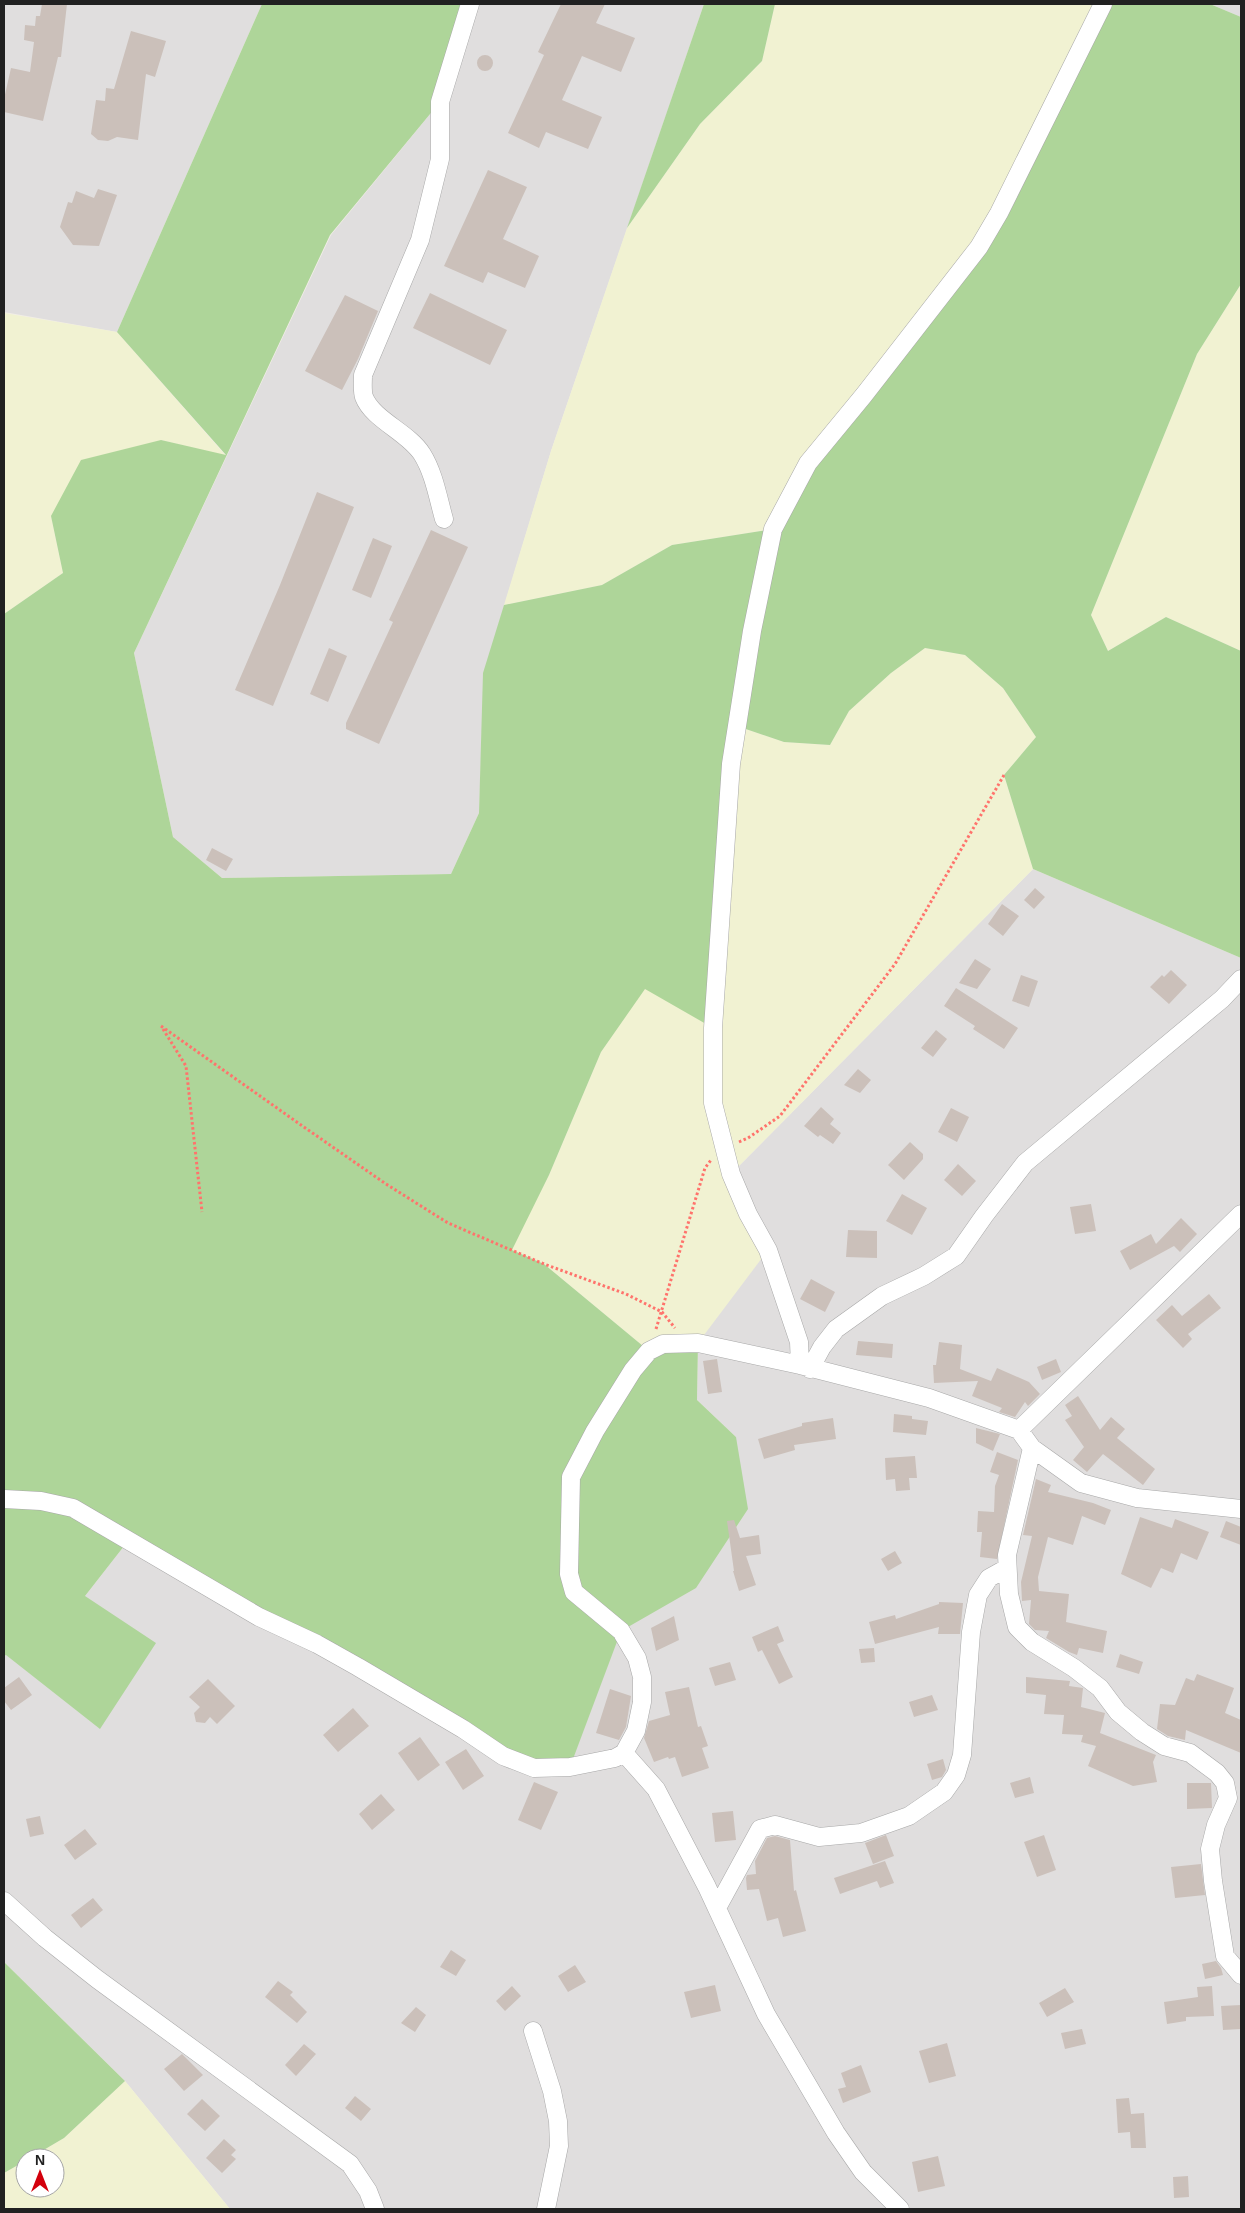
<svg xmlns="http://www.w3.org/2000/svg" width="1245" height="2213" font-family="Helvetica,sans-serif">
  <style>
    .residential { fill: #e0dede }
    .farmland { fill: #f1f2d2 }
    .forest { fill: #aed599 }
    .building { fill: #cbc0ba }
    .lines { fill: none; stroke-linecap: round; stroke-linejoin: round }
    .minor-casing { stroke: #a8a8a8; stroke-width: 19 }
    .path { stroke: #ff736c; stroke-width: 3; stroke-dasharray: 2.5 2.5; stroke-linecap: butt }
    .minor { stroke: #fff; stroke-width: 18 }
  </style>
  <rect width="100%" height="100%" fill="#f2eee7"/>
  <path class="residential" d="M4 4H262L117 332 4 312Z
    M470 4H704L551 451 484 673 479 813 451 874 222 878 173 837 134 653 331 235 440 102Z
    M1210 4H1241V17Z
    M1033 869 1241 958V2209H230L125 2081 4 1962V1656L85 1596 128 1541 621 1631 736 1437 697 1400 698 1343 731 1174Z"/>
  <path class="farmland" d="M775 4H1103L999 213 773 529 672 545 602 585 504 605 551 451 627 228 700 124 762 61Z
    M1241 284V651L1166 617 1108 651 1091 615 1197 354Z
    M4 313 117 332 226 456 161 440 51 516 63 573 4 614Z
    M925 648 965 655 1003 688 1036 737 1004 775 1033 869 731 1174 768 1250 698 1343 649 1351 544 1264 511 1250 549 1175 601 1052 645 988 712 1027 737 726 784 742 830 745 849 711 891 673Z
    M125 2081 230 2209H4V2173L25 2161V2188H55V2158H30L64 2138Z"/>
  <path class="forest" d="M262 4H470L440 102 330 235 134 653 173 837 222 878 451 874 479 813 483 673 504 605 602 585 672 545 773 529 808 463 979 247 1103 4H1210L1241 17V284L1197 354 1091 615 1108 651 1166 617 1241 651V958L1033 869 1004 775 1036 737 1003 688 965 655 925 648 891 673 849 711 830 745 784 742 737 726 713 1028 645 989 601 1052 549 1175 512 1250 544 1264 649 1351 698 1343 697 1400 736 1437 748 1509 696 1588 621 1631 570 1767 534 1768 128 1541 85 1596 156 1643 100 1729 6 1655 4 1656V614L63 573 51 516 81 460 161 440 226 455 117 332Z
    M704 4H775L762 61 700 124 627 228Z
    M4 1962 125 2081 64 2138 30 2158H25V2161L4 2173Z"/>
  <path class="building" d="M42 4H67L61 57H58L43 121 4 112V99L11 68 30 72 34 42 24 40 25 25 35 26 36 16H40Z
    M561 4H605L596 23 635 38 621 72 582 56 562 100 602 117 588 149 546 132 539 148 508 133 544 55 538 52Z
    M131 31 166 41 155 77 146 74 138 140 117 137 108 141 98 140 91 134 96 100 105 101 106 88 114 89Z
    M477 63a8 8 0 1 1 16 0a8 8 0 1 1-16 0Z
    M488 170 527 187 503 239 539 256 525 288 488 272 483 283 444 266Z
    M98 189 117 195 99 246 73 245 60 227 68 202 72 203 76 191 94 198Z
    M430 293 507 330 490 365 413 328Z
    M345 295 378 311 358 359 342 390 305 371Z
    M317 492 354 507 273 706 235 690 280 585Z
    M431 530 468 547 379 744 346 729V723L393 622 389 620Z
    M373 538 392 546 371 598 352 590Z
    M329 648 347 656 328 702 310 694Z
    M212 848 233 859 226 871 206 860Z
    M1035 888 1045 897 1034 909 1024 900Z
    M1002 904 1019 916 1003 936 988 924Z
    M975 959 991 969 977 989 959 983Z
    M1171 970 1187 985 1169 1004 1150 987 1162 975 1164 977Z
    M1021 975 1038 981 1029 1007 1012 1001Z
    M956 988 1018 1028 1004 1049 973 1029 975 1026 944 1006Z
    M936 1030 947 1039 933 1057 921 1048Z
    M858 1069 871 1080 860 1093 844 1085Z
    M821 1107 834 1119 830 1124 841 1133 833 1144 820 1135 818 1137 804 1126Z
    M951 1108 969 1117 957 1142 938 1132Z
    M910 1142 923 1154V1159L904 1180 888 1165Z
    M958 1164 976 1181 962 1196 944 1180Z
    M902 1194 927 1208 912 1235 886 1221Z
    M1091 1204 1096 1231 1075 1234 1070 1207Z
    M1181 1218 1197 1234 1180 1252 1174 1246 1130 1270 1120 1251 1151 1234 1156 1244Z
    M848 1230 877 1231V1258L846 1257Z
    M811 1279 835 1292 825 1312 800 1299Z
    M1209 1294 1221 1308 1188 1334 1192 1339 1183 1348 1156 1320 1172 1305 1182 1316Z
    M858 1341 893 1344 892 1358 856 1355Z
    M939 1342 962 1345 960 1369 991 1381 997 1368 1029 1382 1040 1394 1028 1406 1025 1402 1015 1417 999 1412 1002 1408 972 1396 978 1381 934 1383 933 1365H936Z
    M717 1359 722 1392 708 1394 703 1361Z
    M1056 1359 1061 1372 1042 1380 1037 1367Z
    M1078 1396 1100 1430 1111 1417 1125 1429 1117 1438 1155 1469 1143 1485 1103 1454 1087 1472 1073 1460 1084 1447 1065 1420 1072 1416 1065 1405Z
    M894 1414 912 1416V1419L928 1421 926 1435 893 1432Z
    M833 1418 836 1439 794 1445 795 1450 764 1459 758 1439 802 1426V1423Z
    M976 1428 1000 1434 993 1451 976 1443Z
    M997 1452 1018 1460 997 1559 980 1557 982 1532H977L978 1511 994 1512 995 1486 999 1475 990 1472Z
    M915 1456 917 1478H909L910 1490 896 1491 895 1479 886 1480 885 1458Z
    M1036 1479 1051 1485 1048 1492 1093 1503 1111 1510 1105 1525 1082 1516 1073 1545 1048 1537 1038 1577 1039 1591 1069 1594 1066 1622 1107 1631 1103 1653 1079 1648 1077 1655 1069 1652 1046 1638 1049 1631 1035 1630 1029 1624 1031 1600 1022 1601 1021 1582 1032 1536 1023 1535Z
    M1140 1517 1172 1528 1175 1519 1209 1532 1197 1560 1181 1553 1173 1573 1161 1568 1151 1588 1121 1574Z
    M734 1520 740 1538 759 1535 761 1554 746 1556 756 1585 739 1591 733 1571H734L727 1521Z
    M1226 1521 1241 1527V1545L1220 1537Z
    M895 1551 902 1563 888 1571 881 1559Z
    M939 1602 963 1603 960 1634H938L939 1627 875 1644 869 1622 895 1615 896 1619 939 1604Z
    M674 1616 679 1640 656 1651 651 1628Z
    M778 1626 784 1641 777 1644 793 1677 779 1684 762 1650 758 1652 752 1637Z
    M874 1648 875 1662 861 1663 859 1649Z
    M1120 1654 1143 1662 1139 1674 1116 1667Z
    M730 1662 736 1680 715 1686 709 1668Z
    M1197 1674 1234 1688 1225 1713 1241 1720V1753L1186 1730 1185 1740 1168 1736 1157 1729 1160 1704 1175 1705 1186 1678 1194 1681Z
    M19 1677 32 1695 11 1710 4 1701V1688Z
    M1026 1677 1070 1681 1069 1686 1083 1688 1081 1707 1105 1713 1100 1733 1156 1755 1153 1762 1157 1782 1133 1786 1088 1766 1096 1746 1081 1742 1083 1735 1062 1734 1064 1715 1044 1714 1046 1695 1026 1693Z
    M208 1679 235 1706 217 1724 210 1717 205 1723 196 1722 194 1713 200 1707 189 1697Z
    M689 1687 698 1727 701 1726 708 1746 702 1748 709 1768 682 1777 675 1757 669 1759 668 1757 654 1762 644 1738 649 1721 670 1715 665 1692Z
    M610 1689 631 1696 626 1727 619 1740 596 1733Z
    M932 1695 938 1710 914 1717 909 1702Z
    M353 1708 369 1726 338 1752 323 1735Z
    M420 1737 440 1765 418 1781 398 1753Z
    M466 1749 484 1776 463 1790 445 1762Z
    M943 1759 946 1770 942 1777 932 1780 927 1764Z
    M1030 1777 1034 1793 1015 1798 1010 1783Z
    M534 1782 558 1792 541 1830 518 1820Z
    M1187 1783H1211L1212 1808 1187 1809Z
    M381 1794 395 1810 372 1830 359 1814Z
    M733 1811 736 1840 715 1842 712 1813Z
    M40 1816 44 1834 30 1837 26 1819Z
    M85 1829 97 1844 75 1860 64 1845Z
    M886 1835 894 1856 873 1864 865 1843Z
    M1044 1835 1056 1870 1037 1877 1024 1842Z
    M775 1836 790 1840 794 1891 796 1890 806 1931 783 1937 778 1918 767 1921 759 1889 747 1890 746 1878 747 1875 756 1874 755 1861 767 1838Z
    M885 1861 894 1883 880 1888 877 1881 840 1894 834 1878Z
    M1201 1864 1205 1895 1175 1898 1171 1867Z
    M93 1898 103 1910 81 1928 71 1915Z
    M451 1950 466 1960 456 1976 440 1967Z
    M1216 1961 1221 1968 1223 1975 1205 1979 1202 1964Z
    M575 1965 586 1982 568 1992 558 1976Z
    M278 1981 293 1992 290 1995 307 2012 297 2023 265 1997Z
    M715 1985 721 2011 691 2018 684 1992Z
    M512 1986 521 1996 505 2011 496 2001Z
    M1212 1986 1214 2016 1186 2017V2021L1167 2024 1164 2002 1198 1997 1197 1987Z
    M1065 1988 1074 2002 1047 2017 1039 2003Z
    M1241 2005V2029L1223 2030 1221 2006Z
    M416 2007 426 2015 415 2032 401 2023Z
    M1082 2029 1086 2044 1065 2049 1061 2033Z
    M947 2043 956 2076 929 2083 919 2051Z
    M304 2044 316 2054 296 2076 285 2065Z
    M182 2054 203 2075 184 2091 164 2069Z
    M861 2065 871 2092 843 2103 838 2089 846 2087 841 2073Z
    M355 2096 371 2109 361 2121 345 2108Z
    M1129 2098 1131 2114 1144 2113 1146 2148H1131L1130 2132 1118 2133 1116 2099Z
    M202 2099 220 2116 205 2131 187 2114Z
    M224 2139 236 2150 231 2155 236 2159 222 2173 206 2158Z
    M938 2156 945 2186 918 2192 912 2162Z
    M1188 2176 1189 2197 1174 2198 1173 2177Z"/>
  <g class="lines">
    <g class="minor-casing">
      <path id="minor" d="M444 519C438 498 434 473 422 454 408 432 373 420 364 397 362 391 363 382 363 375L420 240 440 159V102L470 4
        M800 1365 799 1342 768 1250 748 1214 731 1174 713 1103V1028L731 764 752 631 773 529 808 463 864 395 979 247 999 213 1103 4
        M810 1369 822 1347 836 1329 882 1296 924 1276 956 1256 984 1216 1025 1163 1222 999 1241 979
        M1019 1430 1241 1214
        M1032 1448 1007 1555 1009 1594 1017 1627 1032 1642 1074 1668 1100 1688 1118 1712 1142 1732 1164 1746 1190 1753 1217 1773 1225 1783 1228 1798 1216 1825 1210 1849 1213 1881 1225 1956 1241 1975
        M4 1499 41 1501 73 1508 259 1617 317 1644 358 1667 463 1729 503 1756 534 1768 570 1767 615 1758 624 1753 636 1731 642 1702V1677L637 1658 621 1631 574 1592 569 1574 571 1477 595 1431 633 1370 649 1351 663 1344 698 1343 800 1365 929 1398 1019 1430 1032 1448 1081 1483 1137 1498 1241 1509
        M624 1753 656 1789 707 1887 766 2014 836 2133 863 2172 900 2209
        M4 1901 45 1938 97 1979 350 2164 368 2191 375 2209
        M717 1908 760 1829 775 1825 819 1837 861 1833 909 1816 944 1792 956 1775 962 1755 971 1632 978 1595 989 1578 1007 1568
        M533 2031 552 2091 558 2121 559 2146 546 2209"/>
    </g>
    <path class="path" d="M161 1026 301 1125 386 1184 448 1223 544 1264 626 1294 662 1312 675 1328
      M163 1029 186 1066 202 1212
      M739 1142 748 1138 780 1116 895 964 1004 775
      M656 1329 705 1168 711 1160"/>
    <use href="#minor" class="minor"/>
  </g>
  <rect width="1245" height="2213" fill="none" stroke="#212121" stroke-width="10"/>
  <g transform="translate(40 2173)"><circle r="24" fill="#ffffff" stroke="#a6a6a6"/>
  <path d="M0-4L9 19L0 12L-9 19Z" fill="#d3000c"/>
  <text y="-8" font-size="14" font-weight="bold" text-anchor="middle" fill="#212121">N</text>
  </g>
</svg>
